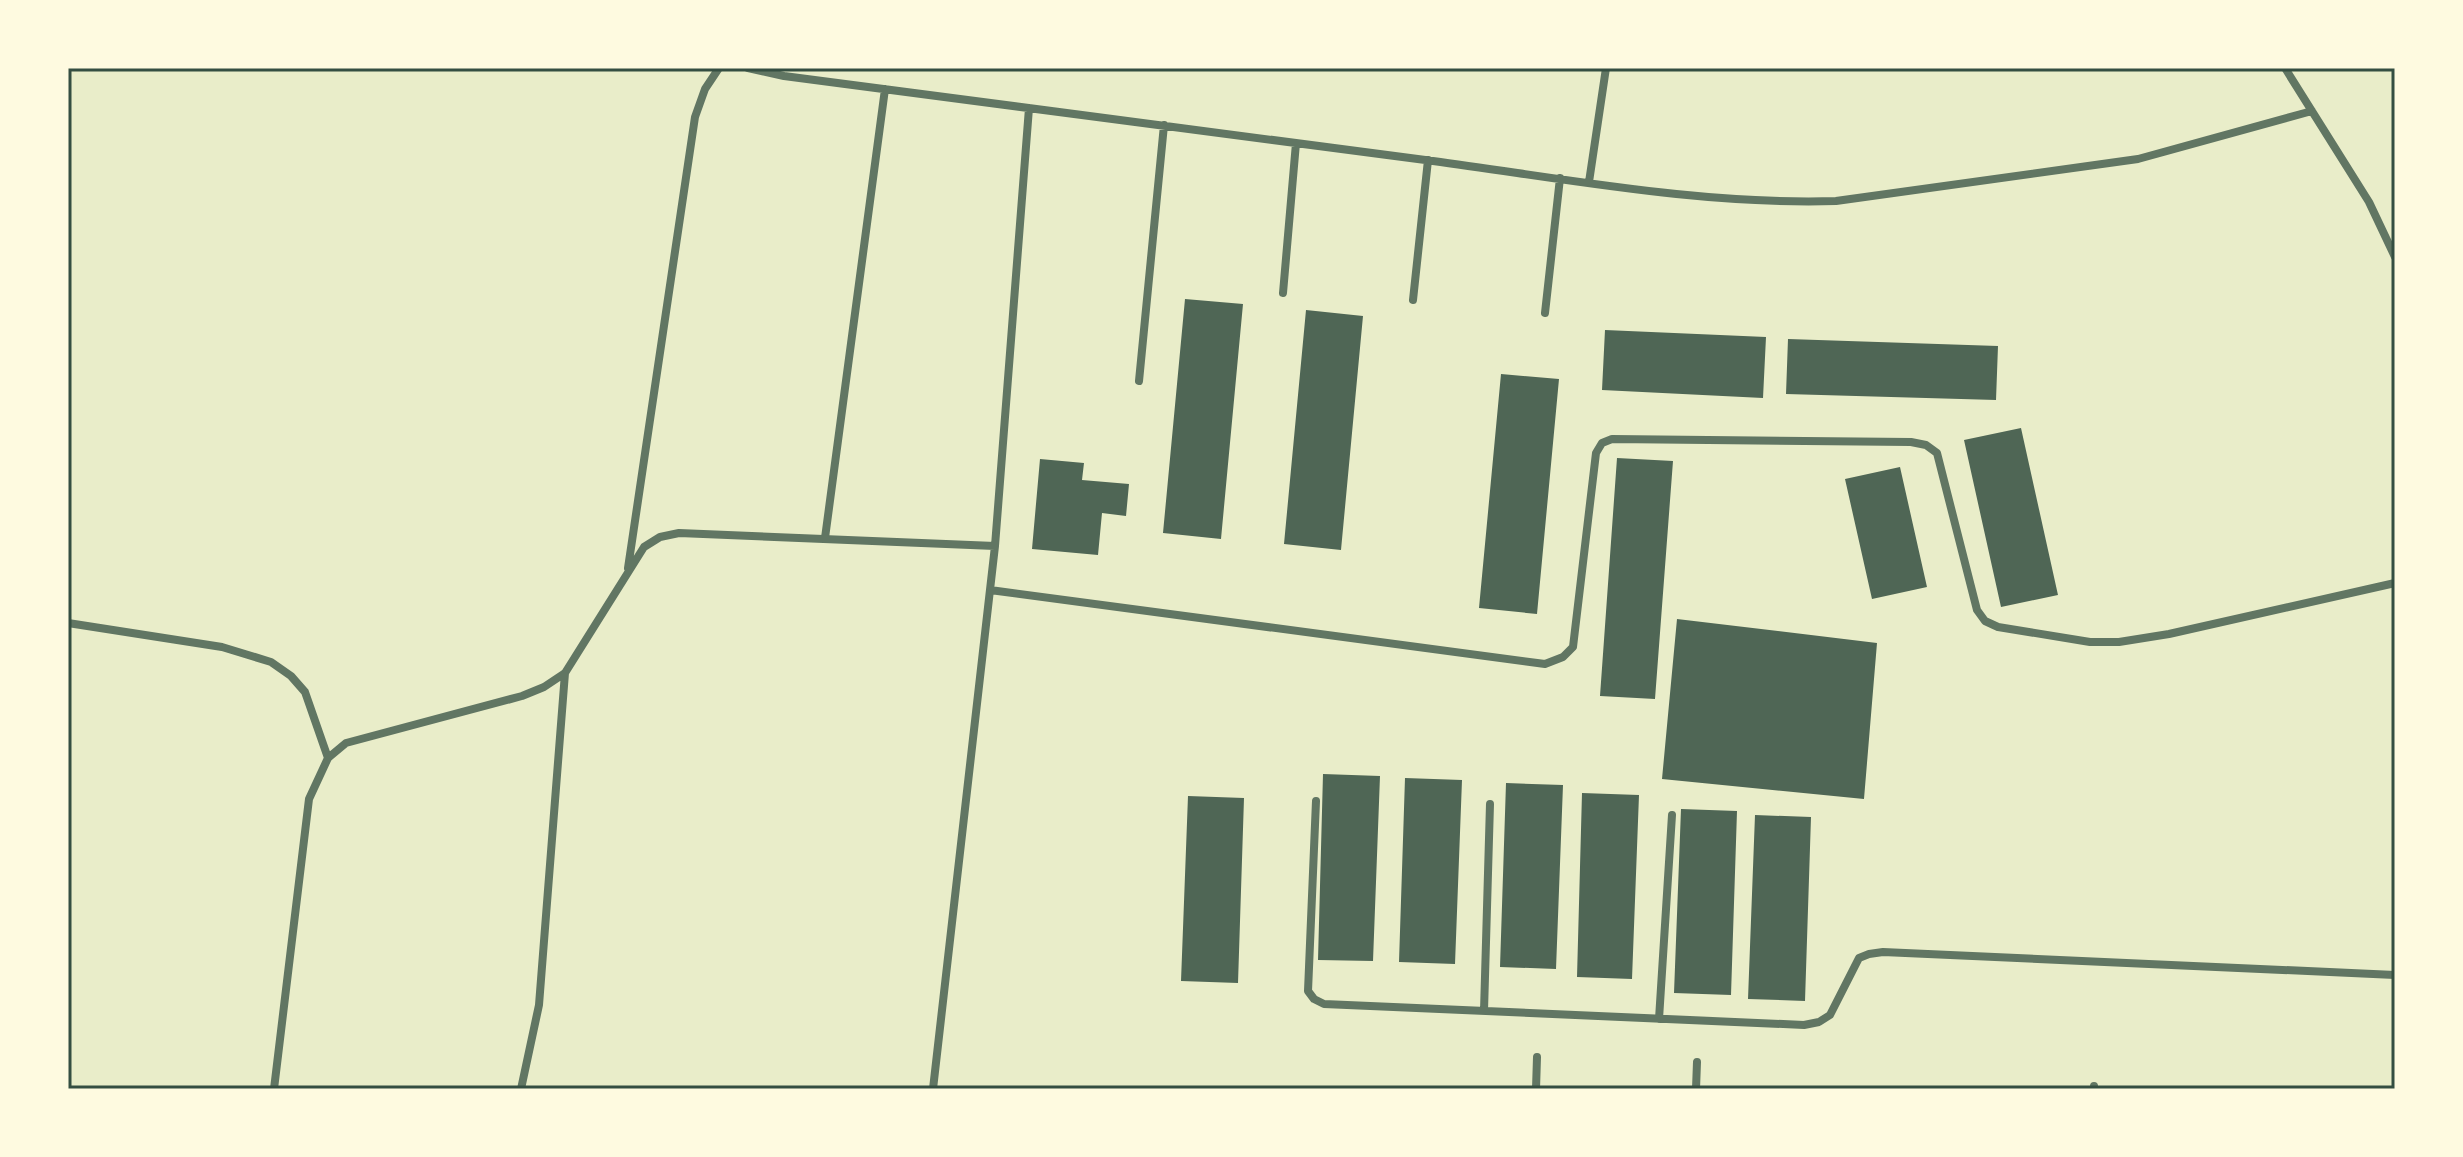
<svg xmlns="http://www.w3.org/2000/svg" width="2463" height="1157" font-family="Merriweather,serif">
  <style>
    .building { fill: #4f6655 }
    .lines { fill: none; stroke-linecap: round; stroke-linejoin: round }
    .minor { stroke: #617663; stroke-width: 8 }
    .neatline { fill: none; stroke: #344e41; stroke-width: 3 }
  </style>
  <rect width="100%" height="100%" fill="#e9edc9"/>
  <path class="building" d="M1185 299 1243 304 1221 539 1163 533Z
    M1306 310 1363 316 1341 550 1284 544Z
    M1605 330 1766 337 1763 398 1602 390Z
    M1788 339 1998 346 1996 400 1786 394Z
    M1501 374 1559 379 1537 614 1479 608Z
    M2021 428 2058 595 2001 607 1964 440Z
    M1617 458 1673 461 1655 699 1600 696Z
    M1040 459 1084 463 1082 480 1129 484 1126 516 1102 513 1098 555 1032 549Z
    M1900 467 1927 587 1872 599 1845 479Z
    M1677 619 1877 643 1864 799 1662 779Z
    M1323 774 1380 776 1373 961 1318 960Z
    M1405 778 1462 780 1455 964 1399 962Z
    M1506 783 1563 785 1556 969 1500 967Z
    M1582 793 1639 795 1632 979 1577 977Z
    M1188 796 1244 798 1238 983 1181 981Z
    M1681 809 1737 811 1731 995 1674 993Z
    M1755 815 1811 817 1805 1001 1748 999Z"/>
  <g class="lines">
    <path class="minor" d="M748 68 784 76C1000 104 1217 133 1433 161 1567 179 1701 205 1836 201L2138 159 2312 111
      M2285 68 2369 202 2395 257
      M1589 182 1606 68
      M1283 293 1296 143
      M1413 300 1428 160
      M1545 313 1560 178
      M1139 381 1164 125
      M825 538 885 89
      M628 568 695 117 705 89 719 68
      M990 590 1545 664 1563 657 1573 647 1596 453 1602 443 1612 439 1911 442 1926 445 1937 453 1977 610 1985 621 1998 627 2090 642H2119L2169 634 2395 583
      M68 623 222 647 271 662 291 676 305 692 328 758
      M1316 801 1308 991 1314 999 1324 1004 1804 1025 1819 1022 1830 1015 1859 958 1869 954 1883 952 2395 975
      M1484 1011 1490 804
      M1659 1019 1672 815
      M274 1089 309 799 328 758 346 743 522 696 544 687 565 673 644 547 660 537 679 533 995 546
      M521 1089 539 1005 565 673
      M933 1089 995 546 1029 108
      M1536 1089 1537 1057
      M1696 1089 1697 1062
      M2094 1089V1086"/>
  </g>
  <rect width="2463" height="1157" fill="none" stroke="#fefae0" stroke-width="140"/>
  <rect x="70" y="70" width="2323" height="1017" class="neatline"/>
</svg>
